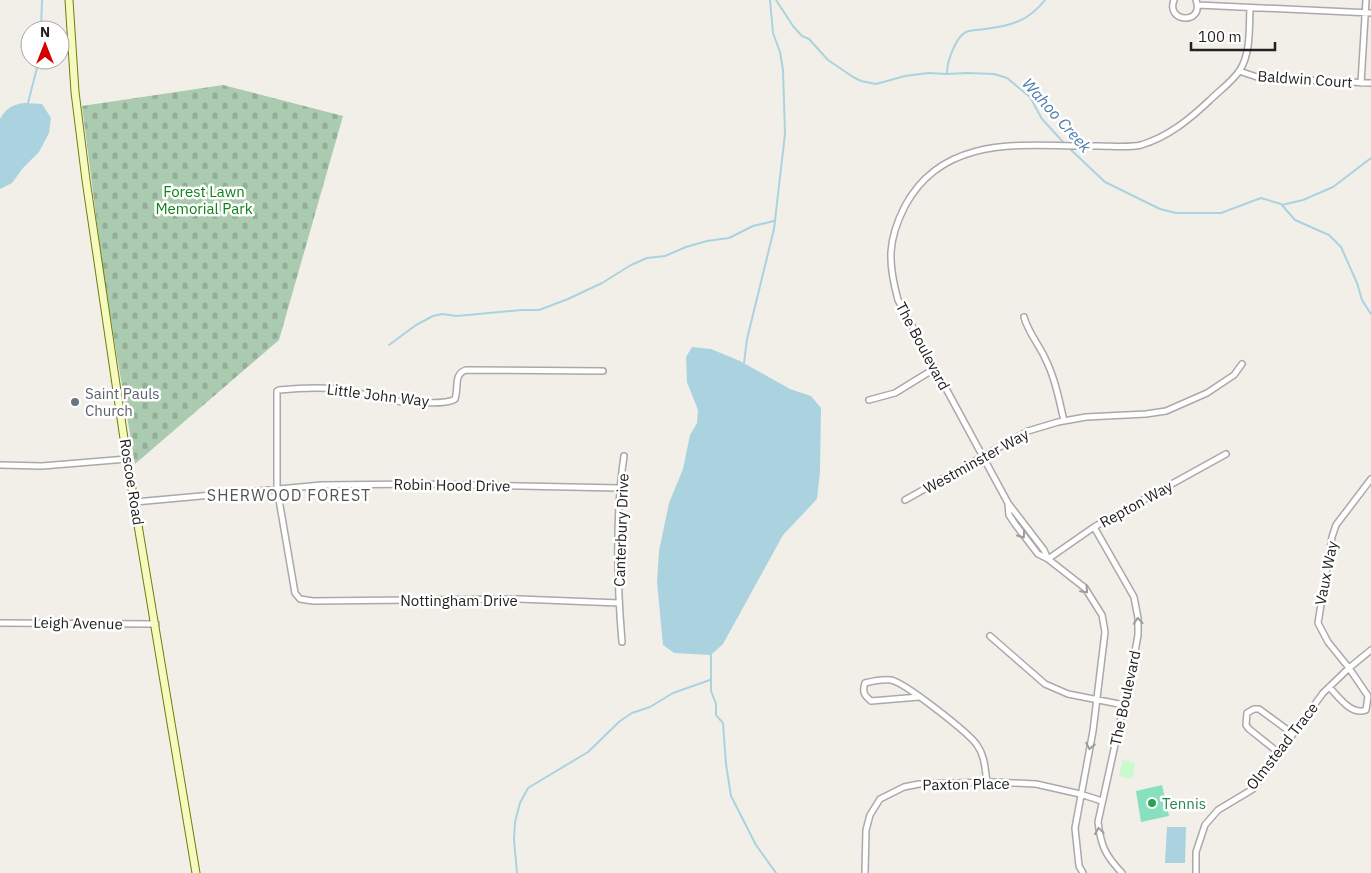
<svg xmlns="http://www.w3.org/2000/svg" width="1371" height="873" font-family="'IBM Plex Sans',sans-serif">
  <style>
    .cemetery { fill: url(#cemetery-stones) }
    .park { fill: #c8facc }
    .pitch { fill: #88e0be }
    .water { fill: #aad3df }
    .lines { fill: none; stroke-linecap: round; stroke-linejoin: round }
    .stream { stroke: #aad3df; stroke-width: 2 }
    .street-casing { stroke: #a9a9a9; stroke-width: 8 }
    .secondary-casing { stroke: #707d05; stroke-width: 9 }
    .street { stroke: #fff; stroke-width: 5 }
    .secondary { stroke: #f7fabf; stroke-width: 7 }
    .oneway { stroke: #9c9c9c }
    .worship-dot { fill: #6b7280; stroke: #fff; stroke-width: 2 }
    .leisure-dot { fill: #2e9e5b; stroke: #fff; stroke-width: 2 }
    .labels { text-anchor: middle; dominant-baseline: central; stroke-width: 5; stroke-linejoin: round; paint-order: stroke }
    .street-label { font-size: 15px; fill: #222; stroke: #fff }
    .park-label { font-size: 15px; fill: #0c8416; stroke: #fff }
    .worship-label { font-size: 15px; fill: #5b616d; stroke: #fff; text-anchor: start }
    .leisure-label { font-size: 15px; fill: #27864d; stroke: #fff; text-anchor: start }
    .water-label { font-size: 16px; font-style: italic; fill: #4a7aab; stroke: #fff }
    .neighbourhood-label { font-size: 16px; letter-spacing: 1px; fill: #555; stroke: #fff }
  </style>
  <defs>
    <pattern id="cemetery-stones" width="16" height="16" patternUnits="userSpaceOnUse" patternTransform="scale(1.25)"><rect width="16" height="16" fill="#aacbaf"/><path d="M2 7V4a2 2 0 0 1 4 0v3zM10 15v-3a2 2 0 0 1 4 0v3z" fill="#92ae96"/></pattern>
  </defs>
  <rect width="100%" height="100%" fill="#f2efe9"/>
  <path class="cemetery" d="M223 85 343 116 279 340 135 464 104 278 82 106Z"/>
  <path class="park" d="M1123 760 1135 763 1132 779 1119 776Z"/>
  <path class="pitch" d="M1162 785 1169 816 1141 822 1136 791Z"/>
  <path class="water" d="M24 103 42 104 51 118 49 133 39 152 23 168 12 183 0 189V119C6 108 12 105 24 103Z
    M692 347 711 349 740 361 790 389 811 396 821 408 820 472 817 499 783 535 723 644 711 655 674 653 663 645 657 582 659 551 669 503 683 469 690 435 697 423 698 410 687 382 686 357Z
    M1167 827H1186L1185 863H1165Z"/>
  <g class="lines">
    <path class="stream" d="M776 0 793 26 802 36 809 39 828 60 853 77 861 81 876 84 905 76 928 73 947 74 967 73 994 74 1007 78 1030 97 1042 119 1064 143
      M41 30 42 0
      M947 73C947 62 955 38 966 32 971 30 980 30 985 29 1010 26 1029 21 1045 0
      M28 103 39 60
      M1068 147 1105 182 1160 209 1176 213H1221L1261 198 1281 204 1295 220 1329 235 1341 247 1357 283 1362 300 1371 314
      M1282 205 1303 200 1333 187 1371 158
      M389 345 416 325 433 316 442 314 457 316 522 310H539L568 299 602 283 631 265 647 258 665 256 686 247 707 241 729 238 753 226 774 221
      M744 363 747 339 774 229 785 134 783 70 780 52 773 33 770 0
      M711 655V691L716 704V715L723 723 726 764 731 796 756 845 776 873
      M517 873 514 840 515 822 520 803 528 788 588 752 620 721 632 713 650 707 673 693 710 680"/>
    <g class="street-casing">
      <path id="street" d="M1174 0C1165 23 1205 25 1196 0
        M1198 5 1371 13
        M1239 71 1260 78 1371 83
        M1361 83 1366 0
        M1024 317C1028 332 1038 343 1045 358 1055 378 1059 399 1064 421
        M603 371 466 370C453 374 459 388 455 399 446 406 391 402 378 398 364 395 352 390 337 389 318 387 298 388 279 390L277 391V488L295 593 300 599 313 601 519 599 619 603
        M869 400 895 393 934 369
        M0 465 42 466 127 459
        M905 500 1028 431 1058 422 1086 417 1146 414 1166 411 1207 393 1234 375 1242 364
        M135 502 322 485 419 484 619 488
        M1008 504 1009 515 1015 524 1038 554 1048 559 1085 588 1102 615 1105 632 1093 731 1075 828 1079 866 1083 873
        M1094 527 1134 597 1138 618V635L1133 663 1098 822C1101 846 1105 855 1122 873
        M1048 559 1044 550 1008 503 898 300C888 263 887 241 905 206 945 131 1029 147 1099 146 1112 146 1128 148 1141 145 1168 137 1190 119 1210 100 1219 91 1233 81 1240 70 1251 52 1249 28 1250 8
        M1048 559 1094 527 1226 454
        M0 623 156 624
        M990 636 1045 684 1068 694 1124 705
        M622 642C617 582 615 516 624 456
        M1329 687C1338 696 1351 716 1366 710L1368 696 1349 668 1328 642 1318 623 1332 537 1336 525 1371 479
        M919 697 871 701C864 695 862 692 865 683 873 681 882 679 891 680 904 682 969 733 977 745 985 756 985 769 987 782
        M1279 753 1249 729 1246 725 1247 713 1254 709H1259L1293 734
        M865 873 866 830 870 815 880 799 904 787 919 784 994 782 1036 784 1080 794 1102 801
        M1196 873V852L1205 825 1218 810 1253 789 1323 693 1349 668 1371 650"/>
    </g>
    <g class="secondary-casing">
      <path id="secondary" d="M69 0 75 92 86 180 127 459 196 873"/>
    </g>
    <use href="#street" class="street"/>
    <use href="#secondary" class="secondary"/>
  </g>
  <defs><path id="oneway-chevron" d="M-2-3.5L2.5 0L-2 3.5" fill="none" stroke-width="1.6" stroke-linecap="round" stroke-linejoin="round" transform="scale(1.25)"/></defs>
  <g class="oneway">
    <use href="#oneway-chevron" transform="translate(1022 535) rotate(54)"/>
    <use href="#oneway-chevron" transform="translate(1085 590) rotate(47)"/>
    <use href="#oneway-chevron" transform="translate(1138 621) rotate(-94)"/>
    <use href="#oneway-chevron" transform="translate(1090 746) rotate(101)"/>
    <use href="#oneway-chevron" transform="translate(1099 831) rotate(-98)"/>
  </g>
  <circle class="worship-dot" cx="75" cy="402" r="5"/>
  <circle class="leisure-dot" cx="1152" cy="803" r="5"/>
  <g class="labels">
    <g class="street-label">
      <text transform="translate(1305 79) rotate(4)">Baldwin Court</text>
      <text transform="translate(923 346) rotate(62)">The Boulevard</text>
      <text transform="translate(378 395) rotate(7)">Little John Way</text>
      <text transform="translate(976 461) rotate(-29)">Westminster Way</text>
      <text transform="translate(132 482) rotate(81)">Roscoe Road</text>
      <text transform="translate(452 485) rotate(1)">Robin Hood Drive</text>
      <text transform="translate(1136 504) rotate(-29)">Repton Way</text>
      <text transform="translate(621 530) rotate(-88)">Canterbury Drive</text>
      <text transform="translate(1326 573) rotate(-79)">Vaux Way</text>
      <text x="459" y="600">Nottingham Drive</text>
      <text transform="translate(78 623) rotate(1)">Leigh Avenue</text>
      <text transform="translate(1125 698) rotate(-78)">The Boulevard</text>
      <text transform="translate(1282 746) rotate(-52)">Olmstead Trace</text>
      <text transform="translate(966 784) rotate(-1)">Paxton Place</text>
    </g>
    <g class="park-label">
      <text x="204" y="191">Forest Lawn<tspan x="204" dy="17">Memorial Park</tspan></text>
    </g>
    <g class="worship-label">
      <text x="85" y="393">Saint Pauls<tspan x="85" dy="17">Church</tspan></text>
    </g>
    <g class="leisure-label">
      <text x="1162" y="803">Tennis</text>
    </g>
    <g class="water-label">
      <text transform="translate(1057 115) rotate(48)">Wahoo Creek</text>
    </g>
    <g class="neighbourhood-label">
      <text x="289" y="495">SHERWOOD FOREST</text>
    </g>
  </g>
  <g transform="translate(45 45)"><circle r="24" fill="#ffffff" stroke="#a7a7a7"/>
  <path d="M0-4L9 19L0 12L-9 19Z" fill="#d40000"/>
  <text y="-8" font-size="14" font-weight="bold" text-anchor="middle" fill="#222222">N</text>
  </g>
  <path d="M1191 42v8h84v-8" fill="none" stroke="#222222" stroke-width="2.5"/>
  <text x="1198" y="42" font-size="15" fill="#222222" stroke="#ffffff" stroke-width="4" paint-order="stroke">100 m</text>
</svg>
